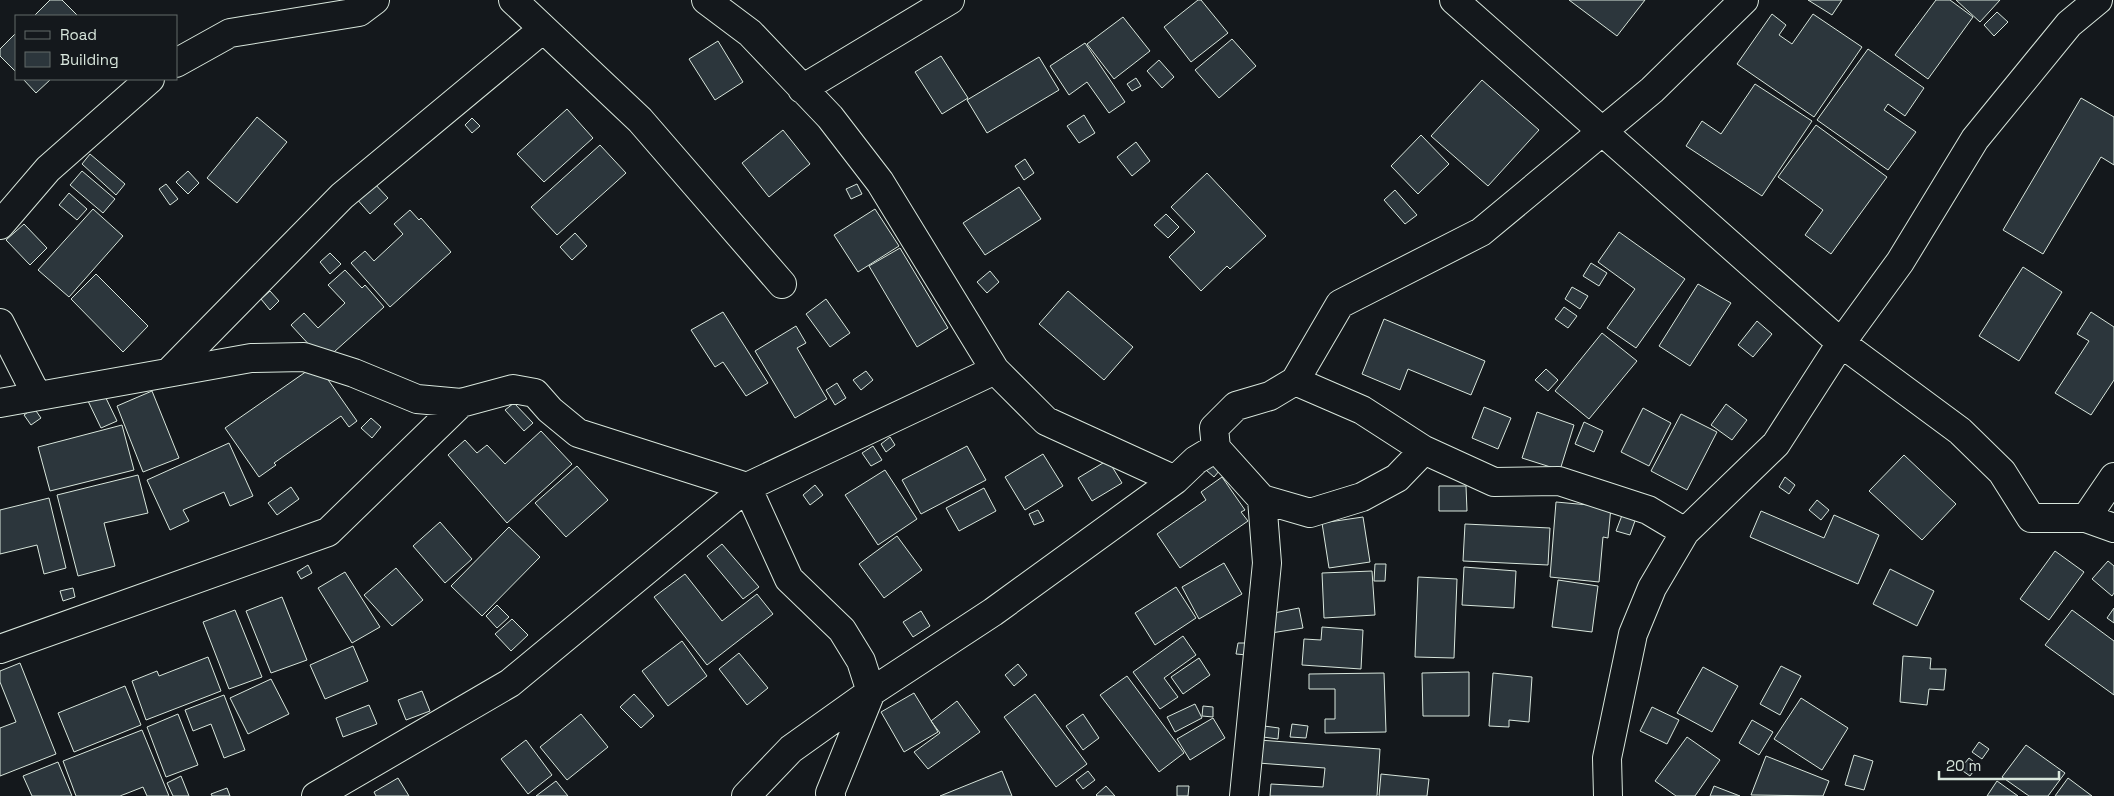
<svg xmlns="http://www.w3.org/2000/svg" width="2114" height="796" font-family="'Space Grotesk',sans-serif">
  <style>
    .building { fill: #2c363c; stroke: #d8e6dc }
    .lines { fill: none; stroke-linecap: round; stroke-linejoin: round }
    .minor-casing { stroke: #d8e6dc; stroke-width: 30 }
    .minor { stroke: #14181c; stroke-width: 28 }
  </style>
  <rect width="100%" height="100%" fill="#14181c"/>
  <path class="building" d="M50 0H62L78 16H34Z
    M1198 0H1201L1228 33 1191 62 1164 27Z
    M1569 0H1645L1617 36Z
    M1808 0H1842L1832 15Z
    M1936 0H1950L1973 17 1928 79 1895 55Z
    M1956 0H2000L1980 22Z
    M1997 12 2008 22 1994 36 1984 25Z
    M1772 14 1786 25 1779 35 1792 44 1813 14 1862 47 1814 117 1737 64Z
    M1123 17 1150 51 1114 79 1087 44Z
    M16 33V72L0 56V49Z
    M1232 39 1256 66 1219 98 1195 70Z
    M718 41 743 82 715 100 689 59Z
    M1085 43 1125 102 1109 113 1087 82 1069 95 1050 66Z
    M1868 49 1924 88 1905 116 1888 104 1884 110 1916 132 1888 170 1817 120Z
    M941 56 968 98 942 114 915 72Z
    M1039 57 1059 90 987 133 967 100Z
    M1159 60 1174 77 1162 88 1147 71Z
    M1136 78 1141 86 1132 91 1127 84Z
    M23 79H51L36 93Z
    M1482 80 1539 130 1488 186 1431 136Z
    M1755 84 1812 121 1762 196 1686 146 1702 121 1721 134Z
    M2081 98 2114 117V165L2101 157 2043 254 2003 230Z
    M567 109 593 138 544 182 517 154Z
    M1084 115 1095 133 1079 143 1067 126Z
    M257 117 287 142 237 203 207 178Z
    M472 118 480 126 472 133 465 125Z
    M1816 125 1887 177 1831 254 1805 235 1823 210 1778 177Z
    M783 130 810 164 769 197 742 163Z
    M1421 135 1449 164 1418 194 1391 166Z
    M1136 142 1150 161 1132 176 1117 157Z
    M600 145 626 173 557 235 531 207Z
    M90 154 125 184 116 195 82 164Z
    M1025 159 1034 173 1024 180 1015 166Z
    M82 171 115 199 103 213 70 185Z
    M188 171 199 183 188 194 176 182Z
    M1207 173 1266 236 1230 269 1227 266 1201 291 1169 257 1195 232 1171 207Z
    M373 182 388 198 370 214 355 197Z
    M166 184 178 199 170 205 159 189Z
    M857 184 862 194 851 199 846 189Z
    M1019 187 1041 219 985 255 963 223Z
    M1395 190 1417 215 1405 224 1384 200Z
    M69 193 87 209 77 220 59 205Z
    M93 209 123 236 69 297 38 270Z
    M875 209 899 246 858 272 834 235Z
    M410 210 419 220 421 218 451 252 390 307 351 263 365 251 374 261 403 234 394 224Z
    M1166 214 1179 227 1168 238 1154 225Z
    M24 224 47 248 30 265 6 240Z
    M1619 232 1685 279 1636 348 1607 328 1635 289 1598 262Z
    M575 233 587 246 572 260 560 247Z
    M900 248 948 328 917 347 869 266Z
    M330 253 341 264 330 274 320 262Z
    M1591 263 1607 273 1599 286 1583 276Z
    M2023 267 2062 292 2019 361 1979 336Z
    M345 270 362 288 365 285 384 307 324 361 291 325 304 313 318 328 345 303 328 285Z
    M990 271 999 282 987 293 977 282Z
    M96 274 148 326 123 352 71 299Z
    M1698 284 1731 303 1690 366 1659 346Z
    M1572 287 1588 296 1580 309 1565 299Z
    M270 291 279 301 270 310 261 299Z
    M1068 291 1133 347 1104 380 1039 324Z
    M826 299 850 333 830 347 806 314Z
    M1564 307 1577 316 1568 328 1555 319Z
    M723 312 768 383 746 396 723 362 715 367 691 330Z
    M2091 312 2114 327V380L2091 415 2055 393 2089 341 2077 334Z
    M1384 319 1485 361 1471 395 1408 369 1400 390 1362 374Z
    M1757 321 1772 334 1753 357 1738 345Z
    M796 326 806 343 797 348 827 399 795 418 755 351Z
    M1602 333 1637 361 1589 419 1555 391Z
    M317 364 357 421 349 427 341 416 274 463 276 465 259 477 225 428Z
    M1546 369 1558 380 1548 391 1535 380Z
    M866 371 873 380 861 390 853 380Z
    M837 383 846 398 835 405 826 390Z
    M152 391 179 458 143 472 117 406Z
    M104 394 117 421 101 428 88 401Z
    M514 403 533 423 524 431 505 410Z
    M1726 404 1747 420 1732 440 1711 425Z
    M1484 407 1511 418 1498 449 1472 438Z
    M34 408 41 418 31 425 24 415Z
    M1643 408 1671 423 1649 466 1621 452Z
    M1537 412 1574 425 1560 470 1522 458Z
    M1681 414 1717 432 1687 490 1651 471Z
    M371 418 381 427 372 438 361 428Z
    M1584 422 1603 431 1594 452 1575 444Z
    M122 425 134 470 50 491 38 447Z
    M541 431 572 464 507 523 448 455 465 440 477 453 487 445 505 464Z
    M890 437 895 445 886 452 881 444Z
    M229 443 253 496 230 506 224 492 183 510 189 521 170 530 147 480Z
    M873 446 882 460 871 466 862 453Z
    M967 446 986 480 921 514 902 480Z
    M1043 454 1063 486 1025 510 1005 477Z
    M1904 455 1956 504 1922 540 1869 491Z
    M1108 460 1122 483 1092 501 1078 478Z
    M1213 463 1220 470 1214 477 1206 470Z
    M577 466 608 500 566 537 535 503Z
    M885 470 917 519 878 545 845 495Z
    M138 475 148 513 104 523 115 566 78 576 57 495Z
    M1222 477 1245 510 1241 512 1248 521 1180 568 1157 534 1206 500 1201 492Z
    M1785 477 1795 485 1789 494 1779 487Z
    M815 485 823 495 810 505 803 495Z
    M1439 486H1466L1467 511H1439Z
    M291 487 299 499 277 515 268 503Z
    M984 488 996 511 959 531 946 508Z
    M49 498 66 568 44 574 37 545 0 554V510Z
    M1817 500 1829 510 1821 520 1809 510Z
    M1556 502 1611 507 1608 538 1603 537 1599 582 1550 577Z
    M1038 510 1044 521 1034 525 1029 514Z
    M1624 510 1637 515 1630 535 1616 531Z
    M1761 511 1824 538 1834 515 1879 535 1858 584 1750 537Z
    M1363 517 1370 562 1329 568 1322 523Z
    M440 522 472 559 445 583 413 546Z
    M1465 524 1550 528 1548 565 1463 561Z
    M509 527 540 557 482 616 451 586Z
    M897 536 922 570 884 598 859 564Z
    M722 544 759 587 743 599 707 556Z
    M2055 551 2084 572 2049 620 2020 599Z
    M2108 561 2114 566V593L2112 596 2092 579Z
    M1224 563 1242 594 1199 619 1182 587Z
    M1375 564H1386L1385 581H1374Z
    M308 565 312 573 301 579 297 572Z
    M1464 567 1516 571 1514 608 1462 605Z
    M396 568 423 600 392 626 364 595Z
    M1890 569 1934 591 1917 626 1873 604Z
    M1372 571 1375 615 1324 618 1322 573Z
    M345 572 380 627 352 643 318 588Z
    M685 574 722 621 757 594 773 614 707 665 654 597Z
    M1418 577 1457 579 1454 658 1415 657Z
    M1558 580 1598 586 1592 632 1552 627Z
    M1176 587 1196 618 1155 645 1135 613Z
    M73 588 75 597 63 601 60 591Z
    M282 597 307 660 271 673 246 611Z
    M497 605 509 617 497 628 486 616Z
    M1299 608 1303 628 1271 633 1269 614Z
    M2114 608V623L2107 618Z
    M235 610 262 677 229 689 203 622Z
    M2072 610 2114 641V695L2045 645Z
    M921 611 930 626 913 637 903 622Z
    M512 619 528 635 511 651 495 634Z
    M1322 627 1363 630 1361 669 1302 665 1304 639 1321 640Z
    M1183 636 1196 655 1164 678 1178 697 1160 709 1133 672Z
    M682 641 707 676 668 706 642 671Z
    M1238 643H1249L1247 655 1236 654Z
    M353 646 368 681 325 699 310 665Z
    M739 653 768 688 747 705 719 669Z
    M1903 656 1931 658 1930 669H1946L1944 690 1929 689 1927 705 1900 702Z
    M208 657 221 691 146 720 132 681 157 671 159 676Z
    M1199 658 1210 675 1183 694 1171 677Z
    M20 663 56 754 0 776V728L16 722 0 682V671Z
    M1018 664 1027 675 1014 686 1005 675Z
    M1781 666 1801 676 1780 715 1760 704Z
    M1703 667 1738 686 1712 732 1677 713Z
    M1469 672V716H1423L1422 673Z
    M1384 673 1386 732 1325 733V719H1335V689H1309V674Z
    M1493 673 1532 677 1529 722 1509 720V727L1489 726Z
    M1127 676 1184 753 1159 772 1100 695Z
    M271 679 289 714 248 734 230 698Z
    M125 686 141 725 74 752 58 713Z
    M422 691 430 711 406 720 398 700Z
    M914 693 938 732 904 752 881 712Z
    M634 694 654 716 641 728 620 707Z
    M1035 694 1087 764 1056 787 1004 717Z
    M224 695 245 750 224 758 211 724 193 731 185 710Z
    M1801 698 1848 728 1822 770 1774 739Z
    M957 701 980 732 928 769 914 752 940 733 931 721Z
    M1195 704 1202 718 1175 732 1167 717Z
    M369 705 377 724 343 737 336 718Z
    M1203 706 1213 707V717L1202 716Z
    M1652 707 1679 720 1667 744 1640 731Z
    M178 714 198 765 166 777 147 727Z
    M581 714 608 747 567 780 540 747Z
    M1083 714 1099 738 1083 750 1066 726Z
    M1213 718 1225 738 1190 760 1177 739Z
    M1752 720 1773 732 1759 755 1739 743Z
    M1292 724 1308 726 1306 738 1290 737Z
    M1264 726 1279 728 1278 739 1263 737Z
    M142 730 169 796H147L143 787 120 796H76L63 761Z
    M1687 737 1720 760 1695 796H1676L1655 781Z
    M526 740 552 775 528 794 501 759Z
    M1259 740 1380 749 1377 796H1270L1271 784 1323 787 1325 768 1258 763Z
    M1979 742 1989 749 1982 759 1972 752Z
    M2026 745 2065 773 2048 796H2029L2002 777Z
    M1854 755 1873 761 1864 790 1845 785Z
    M1766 756 1829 781 1823 796 1751 795Z
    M1969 758 1978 765 1970 776 1960 769Z
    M58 762 72 796H32L23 776Z
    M1002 771 1012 796H940L977 781Z
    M1088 771 1095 780 1083 789 1076 780Z
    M1381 774 1429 779 1427 796H1379Z
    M181 776 189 796H173L167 783Z
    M398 778 409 796H376L374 792Z
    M2068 778 2092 796H2055Z
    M556 781 568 796H536Z
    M1997 781 2018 796H1987Z
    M1106 786 1115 796H1097L1096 795Z
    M1177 786H1189L1188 796H1177Z
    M1714 786 1740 796H1710Z
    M227 788 230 796H212L211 794Z"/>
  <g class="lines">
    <g class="minor-casing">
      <path id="minor" d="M513 0 640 120 782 284
        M706 0 750 33 830 117 880 182 995 370 1046 421 1175 480
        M1454 0 1841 343 1960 431 2002 472 2031 518H2086L2114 528
        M176 63 230 33 359 12 375 0
        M802 89 950 0
        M0 225 48 169 150 79
        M0 323 37 396
        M169 372 342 196 543 29
        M1295 381 1362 410 1424 450 1494 482 1559 481 1648 510 1685 532
        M0 403 251 358 304 357 354 373 417 399 461 403 513 389 535 393 550 410 578 433 747 487
        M1216 448 1262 499 1267 563 1244 796
        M1262 499 1310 513 1362 497 1397 478 1424 450
        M2086 518 2114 477
        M0 649 328 532 461 403
        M316 796 510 683 747 487
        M746 796 791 749 871 692 993 612 1175 480 1196 460 1216 448 1214 428 1236 406 1270 396 1295 381 1340 304 1481 232 1652 90 1744 0
        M831 796 830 793 871 692 861 661 842 630 789 579 747 487 995 370
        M1608 796 1607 758 1633 634 1652 588 1685 532 1776 444 1841 343 1900 262 1975 139 2069 24 2098 0"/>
    </g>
    <use href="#minor" class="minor"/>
  </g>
  <rect x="15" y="15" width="162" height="65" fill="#14181c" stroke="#626a69"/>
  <rect x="25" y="31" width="25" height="8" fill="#14181c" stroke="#626a69"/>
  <text x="60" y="40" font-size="15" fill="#d8e6dc">Road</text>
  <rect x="25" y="52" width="25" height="15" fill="#2c363c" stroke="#626a69"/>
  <text x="60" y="65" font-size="15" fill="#d8e6dc">Building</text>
  <path d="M1939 771v8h120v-8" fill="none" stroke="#d8e6dc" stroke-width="2.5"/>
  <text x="1946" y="771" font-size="15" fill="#d8e6dc" stroke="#14181c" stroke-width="4" paint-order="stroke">20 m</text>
</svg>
